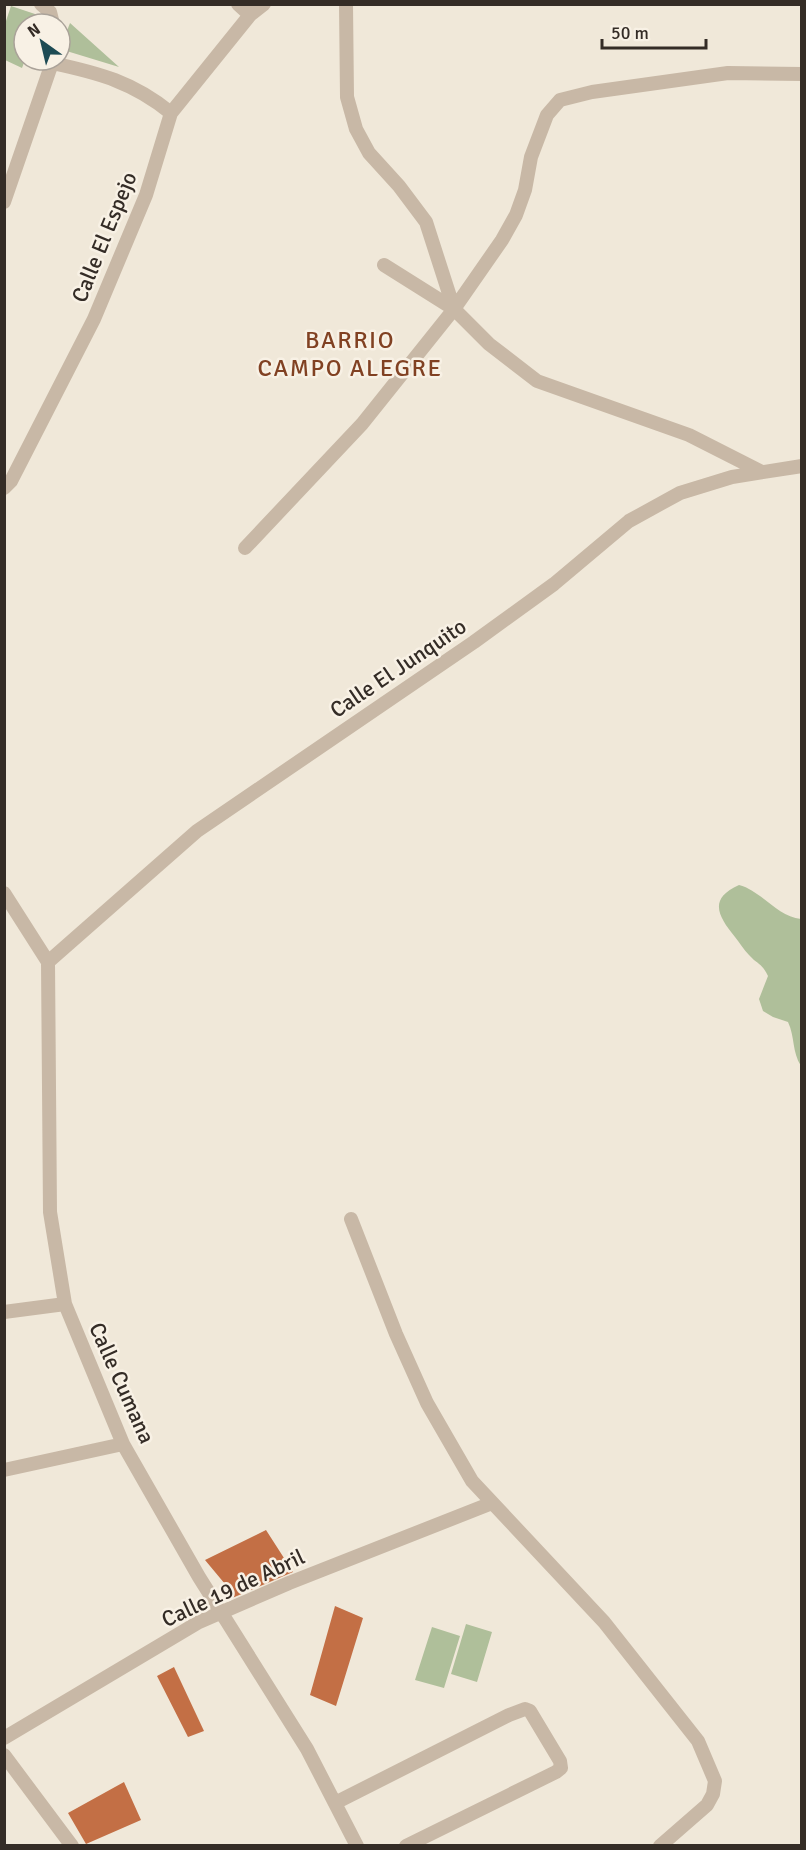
<svg xmlns="http://www.w3.org/2000/svg" width="806" height="1850" font-family="Signika,sans-serif">
  <style>
    .green { fill: #afbf9a }
    .building { fill: #c36f45 }
    .lines { fill: none; stroke-linecap: round; stroke-linejoin: round }
    .minor { stroke: #c8b8a6; stroke-width: 14 }
    .labels { text-anchor: middle; dominant-baseline: central; stroke-width: 5; stroke-linejoin: round; paint-order: stroke }
    .street-label { font-size: 22px; fill: #342c26; stroke: #f8f1e5 }
    .neighbourhood-label { font-size: 24px; letter-spacing: 1.5px; fill: #814122; stroke: #f8f1e5 }
  </style>
  <rect width="100%" height="100%" fill="#f0e8d9"/>
  <path class="green" d="M11 6 41 16 38 24H24L25 60 22 68 5 60V24Z
    M70 23 119 67 60 49Z
    M739 885C762 891 777 917 801 919V1066C792 1052 795 1037 788 1022L773 1017 763 1011 759 999 768 976C761 962 758 965 749 955 744 950 740 943 735 937 718 916 708 899 739 885Z
    M466 1624 492 1632 477 1682 451 1674Z
    M432 1627 460 1636 444 1688 415 1680Z"/>
  <path class="building" d="M266 1530 293 1572 230 1599 227 1592 230 1590 205 1560Z
    M335 1606 363 1618 336 1706 310 1695Z
    M174 1667 204 1731 188 1737 157 1676Z
    M124 1782 141 1820 86 1844 68 1813Z"/>
  <g class="lines">
    <path class="minor" d="M41 4 50 12 53 24
      M238 4 250 15
      M346 4 347 97 356 129 369 153 399 186 426 222 454 309 489 344 537 381 689 435 762 472
      M171 113 250 15 264 4
      M4 202 52 63
      M384 265 454 309
      M4 488 11 481 94 319 146 195 171 113C133 82 99 73 52 63
      M245 548 362 424 454 309 502 240 516 215 525 190 531 157 547 115 560 100 592 92 728 73 802 74
      M4 893 48 962 50 1212 65 1304 123 1444 199 1577 307 1749 357 1846
      M48 962 197 831 474 642 554 584 629 521 680 493 732 477 802 466
      M351 1219 396 1334 427 1403 472 1481 604 1622 698 1741 715 1781 713 1794 707 1805 660 1846
      M4 1312 65 1304
      M4 1470 123 1444
      M4 1738 199 1622 289 1583 492 1503
      M4 1755 72 1846
      M335 1803 509 1715 525 1709 530 1711 560 1761 561 1768 556 1772 406 1846"/>
  </g>
  <g class="labels">
    <g class="street-label">
      <text transform="translate(104 237) rotate(-68)">Calle El Espejo</text>
      <text transform="translate(398 668) rotate(-34)">Calle El Junquito</text>
      <text transform="translate(122 1383) rotate(66)">Calle Cumana</text>
      <text transform="translate(233 1588) rotate(-25)">Calle 19 de Abril</text>
    </g>
    <g class="neighbourhood-label">
      <text x="350" y="340">BARRIO<tspan x="350" dy="28">CAMPO ALEGRE</tspan></text>
    </g>
  </g>
  <rect width="806" height="1850" fill="none" stroke="#342c26" stroke-width="12"/>
  <g transform="translate(42 42) rotate(326)"><circle r="28" fill="#f8f1e5" stroke="#aaa299" stroke-width="1.5"/>
  <path d="M0-4.5L10 22L0 15L-10 22Z" fill="#1d4b54"/>
  <text y="-9" font-size="16" font-weight="bold" text-anchor="middle" fill="#342c26">N</text>
  </g>
  <path d="M602 39v9h104v-9" fill="none" stroke="#342c26" stroke-width="3"/>
  <text x="611" y="39" font-size="18" fill="#342c26" stroke="#f8f1e5" stroke-width="4.5" paint-order="stroke">50 m</text>
</svg>
